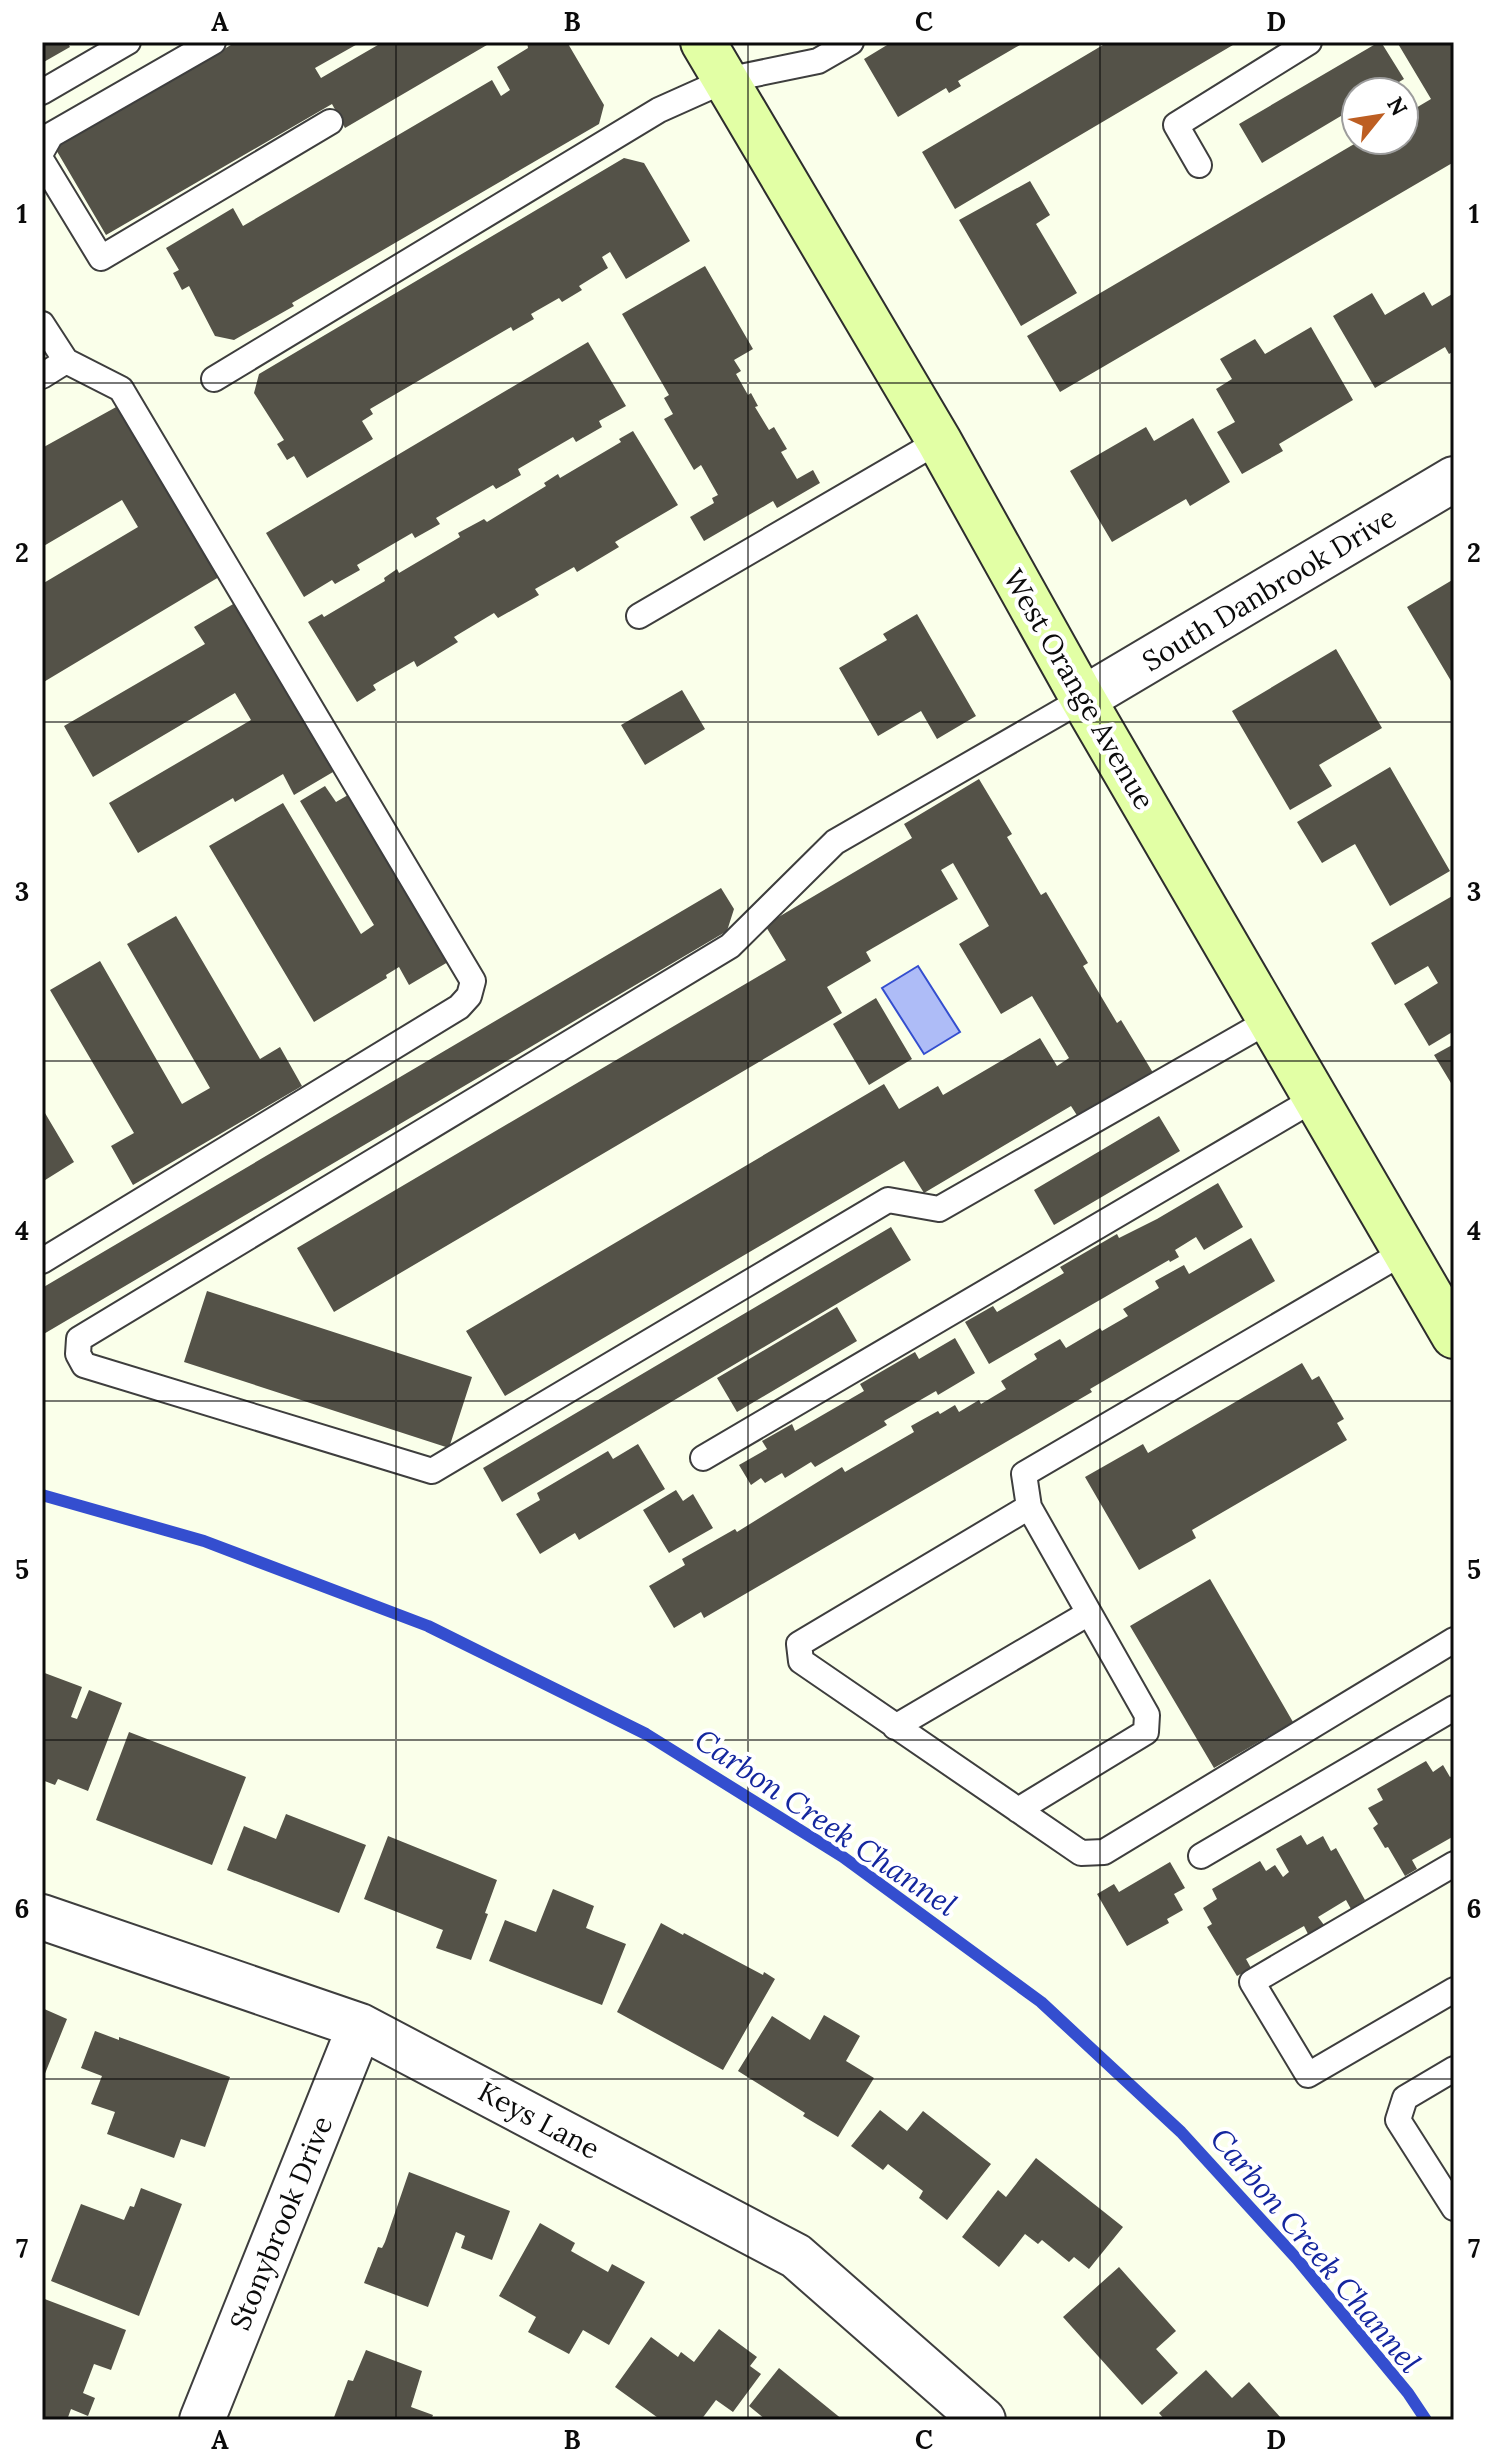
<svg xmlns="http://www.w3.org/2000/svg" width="1496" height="2462" font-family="Lora,serif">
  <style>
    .water { fill: #aebcf7; stroke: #344ecf; stroke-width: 2 }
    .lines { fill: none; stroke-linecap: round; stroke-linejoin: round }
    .stream { stroke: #344ecf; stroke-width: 12 }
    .building { fill: #545248 }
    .lane-casing { stroke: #3e3e3e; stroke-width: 28 }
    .street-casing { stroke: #3e3e3e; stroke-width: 48 }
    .secondary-casing { stroke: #2d2d2d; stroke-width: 48 }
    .lane { stroke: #fff; stroke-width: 24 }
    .street { stroke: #fff; stroke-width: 44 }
    .secondary { stroke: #e2ffa5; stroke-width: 44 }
    .grid { fill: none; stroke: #0b0b0b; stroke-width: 2; stroke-opacity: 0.55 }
    .labels { text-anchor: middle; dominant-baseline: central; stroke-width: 8; stroke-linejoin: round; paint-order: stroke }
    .street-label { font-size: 28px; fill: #0b0b0b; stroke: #fff }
    .water-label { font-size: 30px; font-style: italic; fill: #14269e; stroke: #fff }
    .neatline { fill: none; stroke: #0b0b0b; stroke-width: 3 }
    .grid-label { font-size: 26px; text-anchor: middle; font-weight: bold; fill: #0b0b0b }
  </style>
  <rect width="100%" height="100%" fill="#faffea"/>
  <path class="water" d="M918 966 960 1032 924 1054 882 988Z"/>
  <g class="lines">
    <path class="stream" d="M42 1495 204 1541 428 1626 646 1734 843 1857 1041 2002 1181 2132 1297 2259 1408 2393 1426 2420"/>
  </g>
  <path class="building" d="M42 42H67L70 47 42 63Z
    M236 42H361L315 68 321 78 383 42H492L345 128 332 104 106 235 55 148Z
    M527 42H567L604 105 599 124 292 303 294 306 234 340 215 336 189 286 182 290 173 273 179 270 166 248 233 208 243 226 492 80 501 96 510 90 497 67 528 48Z
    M892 42H1025L958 81 961 86 949 93 946 88 898 117 864 59Z
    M1108 42H1238L955 209 922 152Z
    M1379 42H1381L1404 79 1382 92H1356V107L1262 163 1239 124Z
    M1397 42H1450L1454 49V162L1060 392 1027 336 1361 140H1404V115L1431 99Z
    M624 158 644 163 690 241 626 279 610 252 602 257 608 268 579 286 582 290 562 302 559 298 531 314 534 319 513 331 511 327 370 409 373 414 362 421 373 439 307 478 294 456 287 460 277 444 284 440 254 393 259 374Z
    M1030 181 1050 215 1036 224 1077 293 1021 326 959 220Z
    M705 266 753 349 734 360 741 371 736 374 748 395 751 393 758 406 755 407 769 430 774 427 787 449 781 452 797 479 813 470 820 483 777 508 773 501 704 541 690 517 714 503 712 498 718 495 701 465 694 470 664 419 673 414 664 398 669 395 622 314Z
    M1424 292 1432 306 1454 293V351L1449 354 1445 347 1375 388 1333 316 1372 293 1385 315Z
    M1311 327 1353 400 1279 444 1283 451 1242 474 1217 432 1235 422 1216 389 1232 379 1220 359 1255 339 1265 354Z
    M588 342 626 406 599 421 602 427 576 442 573 437 518 469 521 475 496 489 493 485 436 518 440 524 415 538 412 533 357 565 360 570 335 584 332 580 304 597 266 533Z
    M118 406 219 577 42 683V584L138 527 122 500 42 547V448Z
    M1193 418 1230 482 1190 506 1186 499 1112 542 1070 471 1146 427 1154 441Z
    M633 431 678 505 615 542 619 547 577 572 574 567 535 589 539 595 498 618 494 613 454 637 458 642 417 667 414 661 373 685 376 690 357 702 308 622 322 614 324 617 385 581 384 578 397 569 399 573 460 537 458 533 484 519 487 522 546 486 544 483 558 474 560 478 621 442 619 439Z
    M1454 579V686L1407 607Z
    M235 603 333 772 294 795 283 774 235 802 233 798 138 853 109 803 251 720 235 693 93 777 64 726 205 644 194 627Z
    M917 614 976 716 937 739 921 711 878 736 839 668 887 640 883 634Z
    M1336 649 1382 728 1319 765 1332 786 1290 810 1232 711Z
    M682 690 705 729 645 765 621 725Z
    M1390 767 1450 871 1390 906 1355 844 1322 863 1297 822Z
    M979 779 1012 834 1007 837 1041 895 1046 892 1088 963 1083 966 1117 1023 1121 1020 1155 1076 1080 1120 1071 1106 924 1193 904 1161 505 1396 466 1331 884 1084 899 1109 938 1086 943 1095 1040 1038 1057 1066 1069 1058 1032 996 1001 1014 959 944 989 926 953 863 941 870 958 899 866 952 871 961 827 987 842 1013 334 1312 297 1248 786 960 765 925 912 838 904 824Z
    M325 786 336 802 348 795 448 962 409 985 399 967 386 975 387 978 314 1022 209 846 283 803 361 934 374 925 300 801Z
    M721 888 734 909 727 931 42 1335V1288Z
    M1454 895V1031L1429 1046 1404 1004 1438 983 1428 966 1395 985 1371 943Z
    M176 916 260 1059 280 1047 302 1086 133 1185 111 1146 134 1133 50 990 100 961 182 1104 210 1088 127 944Z
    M876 998 912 1059 869 1085 833 1024Z
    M1454 1044V1088L1434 1055Z
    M42 1108 74 1162 42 1182Z
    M1159 1116 1180 1151 1054 1225 1034 1190Z
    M1218 1183 1243 1227 1204 1250 1196 1237 1175 1250 1179 1257 1170 1262 1169 1260 989 1364 965 1322 993 1306 997 1312 1064 1273 1060 1267 1117 1234 1119 1238 1157 1219Z
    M891 1227 911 1260 502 1502 483 1468Z
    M1251 1238 1275 1281 1090 1389 1092 1392 704 1618 701 1612 674 1628 649 1586 685 1565 682 1559 735 1529 737 1532 842 1467 845 1472 914 1432 911 1426 938 1411 940 1414 955 1405 959 1412 979 1400 981 1404 1006 1389 1001 1381 1037 1359 1034 1354 1060 1339 1066 1348 1100 1328 1102 1331 1128 1316 1123 1309 1159 1288 1155 1281 1184 1265 1189 1274Z
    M207 1291 472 1377 449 1448 184 1362Z
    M837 1307 857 1341 737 1412 717 1378Z
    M955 1338 975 1373 938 1395 936 1391 884 1421 887 1425 815 1467 811 1462 785 1478 782 1473 765 1483 761 1478 751 1485 739 1465 767 1449 762 1441 792 1424 795 1431 864 1391 860 1384 915 1352 919 1359Z
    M1302 1363 1312 1380 1319 1376 1344 1419 1337 1423 1347 1440 1192 1530 1196 1538 1139 1570 1085 1477 1143 1444 1148 1453Z
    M638 1444 665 1489 579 1540 575 1533 540 1554 516 1514 540 1500 537 1493 608 1451 613 1459Z
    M676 1490 683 1501 693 1494 713 1528 669 1553 643 1510Z
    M1210 1579 1293 1722 1214 1768 1130 1626Z
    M42 1672 82 1687 71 1717 77 1719 89 1690 122 1703 88 1791 58 1779 55 1785 42 1780Z
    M129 1732 246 1777 212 1865 96 1820Z
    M1426 1761 1433 1772 1443 1765 1450 1777 1454 1775V1836L1412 1860 1417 1869 1405 1876 1388 1847 1385 1848 1373 1828 1378 1824 1368 1808 1383 1800 1377 1789Z
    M286 1814 366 1845 339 1913 227 1870 244 1826 276 1839Z
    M1301 1835 1307 1845 1323 1836 1331 1851 1336 1848 1365 1900 1351 1909 1346 1900 1318 1917 1324 1925 1308 1934 1304 1926 1246 1959 1251 1968 1237 1976 1207 1927 1212 1924 1203 1908 1217 1899 1212 1889 1260 1861 1266 1871 1275 1865 1283 1877 1289 1872 1276 1849Z
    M388 1836 497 1880 485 1913 488 1914 471 1960 436 1948 443 1930 364 1899Z
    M1170 1862 1185 1888 1174 1894 1183 1910 1167 1919 1169 1923 1127 1946 1097 1894 1114 1884 1119 1892Z
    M553 1889 594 1906 586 1928 626 1944 602 2005 489 1961 505 1920 536 1932Z
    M661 1923 683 1935 684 1933 763 1975 764 1972 775 1979 723 2070 617 2012Z
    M42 2008 67 2019 42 2081Z
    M824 2015 860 2036 846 2061 874 2078 838 2137 803 2116 805 2113 738 2071 772 2016 810 2040Z
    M95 2031 119 2040V2037L230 2077 205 2147 181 2139 174 2158 107 2134 115 2112 91 2104 102 2076 81 2068Z
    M880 2110 907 2131 923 2111 991 2164 947 2220 919 2198 923 2191 888 2164 883 2170 851 2146Z
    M1036 2158 1123 2227 1089 2269 1074 2257 1069 2262 1042 2240 1038 2244 1025 2234 999 2267 962 2237 998 2190 1006 2197Z
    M409 2172 510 2211 492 2260 461 2248 465 2236 456 2232 428 2307 364 2283 378 2247 382 2248 385 2242Z
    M141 2188 182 2204 139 2316 51 2281 81 2204 124 2220 130 2206 134 2207Z
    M540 2223 575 2243 571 2251 608 2272 612 2264 645 2282 609 2345 583 2330 569 2354 528 2332 536 2317 499 2296Z
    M1119 2267 1176 2331 1156 2349 1178 2373 1142 2405 1063 2317Z
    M42 2298 126 2330 111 2370 94 2364 83 2393 95 2398 88 2416 71 2409 67 2420H42Z
    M719 2329 757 2357 750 2366 761 2374 733 2412 716 2400 701 2420H661L615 2387 651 2337 678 2357 681 2352 694 2362Z
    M366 2350 422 2371 411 2407 433 2415 431 2420H333L348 2380 353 2381Z
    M779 2368 843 2420H766L749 2406Z
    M1206 2370 1232 2398 1249 2382 1281 2418 1278 2420H1165L1159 2413Z"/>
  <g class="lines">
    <g class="lane-casing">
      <path id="lane" d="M42 92 128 42
        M42 151 51 135 213 42
        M42 161 101 258 330 122
        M1199 165 1176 125 1309 42
        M42 324 66 361 121 389 473 981 469 996 459 1007 42 1261
        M42 376 66 361
        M214 379 659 110 726 80 818 61 851 42
        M639 616 939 441
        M1083 699 835 842 730 946 79 1339 78 1354 84 1365 432 1471 888 1200 939 1209 1270 1020
        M1404 1252 1024 1474 1029 1507 799 1644 801 1661 1081 1853 1104 1852 1454 1640
        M703 1458 1316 1098
        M895 1727 1089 1613
        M1018 1810 1146 1732 1147 1715 1029 1507
        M1201 1856 1454 1708
        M1454 1864 1252 1982 1308 2075 1454 1990
        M1454 2069 1405 2098 1398 2120 1454 2208"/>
    </g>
    <g class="street-casing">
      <path id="street" d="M1083 699 1454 479
        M42 1917 360 2026 796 2256 983 2420
        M202 2420 360 2026"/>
    </g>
    <g class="secondary-casing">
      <path id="secondary" d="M703 42 939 441 1083 699 1454 1336"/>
    </g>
    <use href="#lane" class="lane"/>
    <use href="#street" class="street"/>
    <use href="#secondary" class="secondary"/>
  </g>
  <path class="grid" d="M396 42V2420M748 42V2420M1100 42V2420M42 383H1454M42 722H1454M42 1061H1454M42 1401H1454M42 1740H1454M42 2079H1454"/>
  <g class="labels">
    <g class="street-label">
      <text transform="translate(1269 589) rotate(-31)">South Danbrook Drive</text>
      <text transform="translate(1079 689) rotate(60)">West Orange Avenue</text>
      <text transform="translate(539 2120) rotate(28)">Keys Lane</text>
      <text transform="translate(281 2223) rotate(-68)">Stonybrook Drive</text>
    </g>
    <g class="water-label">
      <text transform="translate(826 1822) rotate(34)">Carbon Creek Channel</text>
      <text transform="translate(1316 2250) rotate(50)">Carbon Creek Channel</text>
    </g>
  </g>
  <rect width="1496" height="2462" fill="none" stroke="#ffffff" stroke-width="88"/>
  <g transform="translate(1380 116) rotate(60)"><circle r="38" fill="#ffffff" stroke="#9d9d9d" stroke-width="2"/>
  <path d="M0-6L14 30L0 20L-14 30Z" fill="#bd5e22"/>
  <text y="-12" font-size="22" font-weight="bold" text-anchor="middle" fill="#0b0b0b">N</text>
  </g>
  <rect x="44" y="44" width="1408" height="2374" class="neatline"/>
  <g class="grid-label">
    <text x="220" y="31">A</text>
    <text x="572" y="31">B</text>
    <text x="924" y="31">C</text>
    <text x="1276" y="31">D</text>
    <text x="22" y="223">1</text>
    <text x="1474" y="223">1</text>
    <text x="22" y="562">2</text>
    <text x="1474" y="562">2</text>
    <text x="22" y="901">3</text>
    <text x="1474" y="901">3</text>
    <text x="22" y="1240">4</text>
    <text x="1474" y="1240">4</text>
    <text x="22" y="1579">5</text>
    <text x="1474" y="1579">5</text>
    <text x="22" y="1918">6</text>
    <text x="1474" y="1918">6</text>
    <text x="22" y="2258">7</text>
    <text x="1474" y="2258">7</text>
    <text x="220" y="2449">A</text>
    <text x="572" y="2449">B</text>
    <text x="924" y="2449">C</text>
    <text x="1276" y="2449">D</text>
  </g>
</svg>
